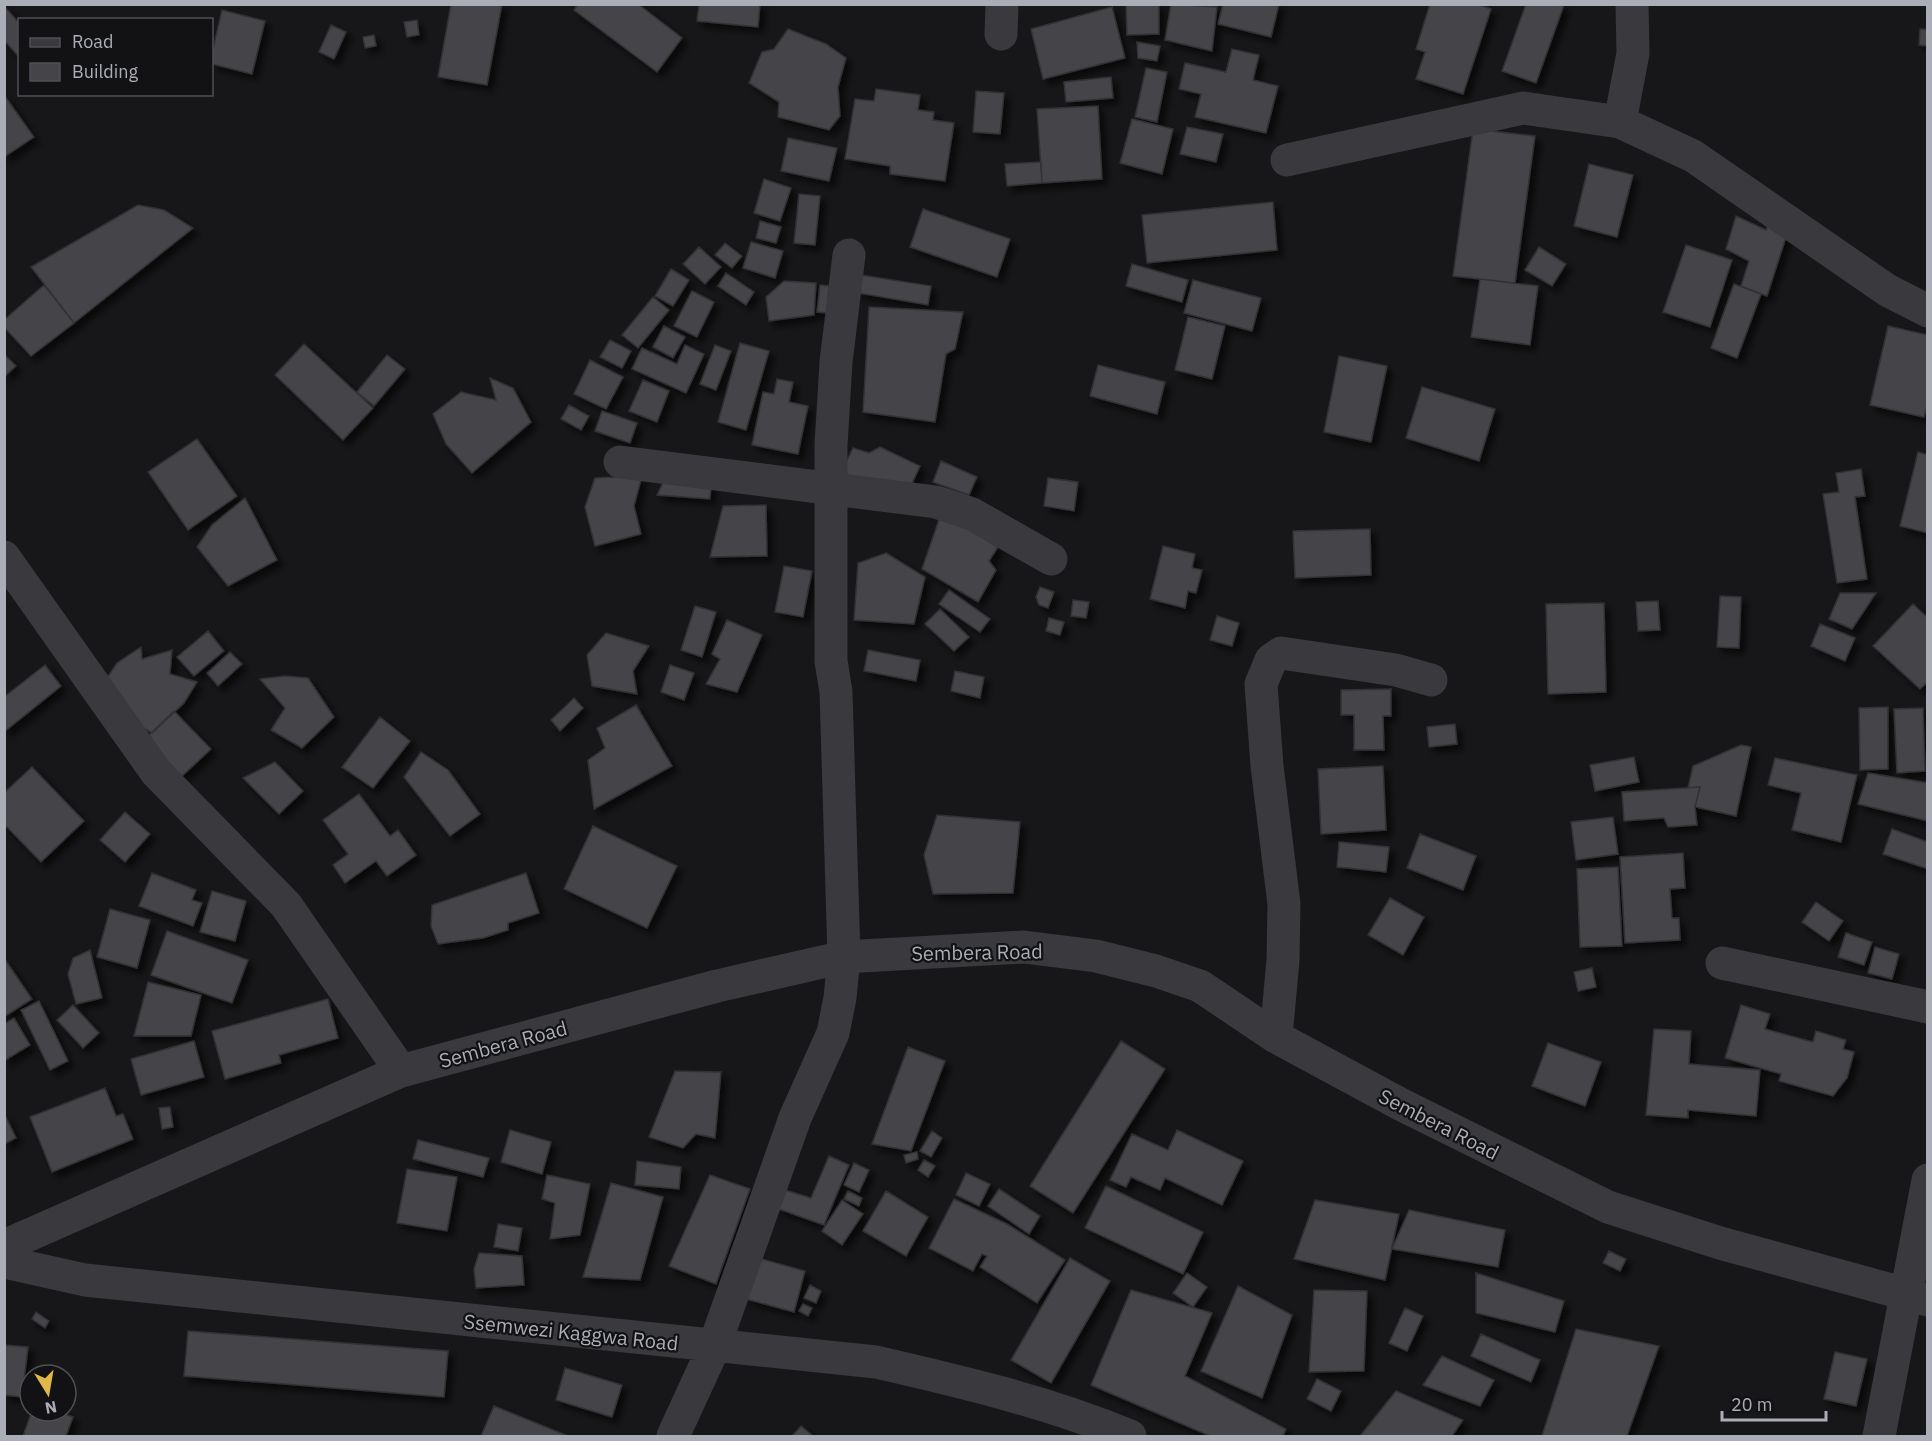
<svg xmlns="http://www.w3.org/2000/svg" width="1932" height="1441" font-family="'IBM Plex Sans',sans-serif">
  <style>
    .building { fill: #454449; stroke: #323235; stroke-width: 1.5; filter: url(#shadow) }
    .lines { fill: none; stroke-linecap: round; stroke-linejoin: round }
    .minor { stroke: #39393e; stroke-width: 33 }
    .labels { text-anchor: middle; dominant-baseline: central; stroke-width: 4.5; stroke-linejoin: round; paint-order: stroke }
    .street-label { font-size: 20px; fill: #abaeb7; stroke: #121214 }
  </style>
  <defs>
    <filter id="shadow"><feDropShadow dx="5.5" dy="5.5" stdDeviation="3" flood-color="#0009"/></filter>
  </defs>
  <rect width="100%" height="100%" fill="#171719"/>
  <path class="building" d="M451 4H502L487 85 438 77Z
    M578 4H638L682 38 657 72 574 10Z
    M699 4H760L758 27 697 21Z
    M1126 4H1159V34L1127 35Z
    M1171 4 1217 7 1212 51 1165 40Z
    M1223 4H1279L1271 37 1218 24Z
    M1430 4H1477L1491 9 1463 94 1416 79 1425 52 1416 49Z
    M1526 4 1564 5 1536 83 1502 71Z
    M4 6 20 24V58L4 40Z
    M1112 7 1125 58 1043 79 1031 29Z
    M222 10 265 21 252 74 212 64V53Z
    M417 20 419 35 407 37 404 22Z
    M331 25 346 32 334 59 319 52Z
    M788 29 826 44 846 58 838 87 840 116 829 130 778 117 779 102 749 83 762 52 774 49Z
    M1920 29 1928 30V46L1919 45Z
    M374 35 376 46 365 48 363 37Z
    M1137 42 1160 46 1157 61 1138 58Z
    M1232 49 1259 55 1253 80 1278 86 1266 133 1195 117 1201 94 1179 89 1185 63 1226 72Z
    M1146 68 1167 72 1157 122 1135 117Z
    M1111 77 1113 98 1066 102 1064 82Z
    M876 89 920 95 918 110 934 112 933 120 954 123 945 181 890 174V166L845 159 855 99 874 101Z
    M976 91 1004 93 1000 134 973 132Z
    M4 95 34 137 4 157Z
    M1098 106 1102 179 1042 183 1037 109Z
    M1132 119 1173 129 1162 174 1120 163Z
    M1187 127 1223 134 1216 162 1180 154Z
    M1473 129 1535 136 1515 283 1453 276Z
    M788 138 837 148 829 181 781 171Z
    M1041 162 1042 183 1007 186 1005 164Z
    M1589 164 1633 175 1617 237 1574 226Z
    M764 179 791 188 780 221 754 213Z
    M799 194 820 196 815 245 794 243Z
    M1273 202 1277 250 1147 263 1142 215Z
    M138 205 164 210 193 228 74 323 31 267Z
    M923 209 1010 239 997 277 910 247Z
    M1736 216 1766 230 1769 224 1787 234 1767 296 1741 286 1749 261 1726 249Z
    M760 221 781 227 776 243 756 238Z
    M751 242 783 251 775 278 743 268Z
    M725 243 742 256 732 268 715 255Z
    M1686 245 1732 260 1710 327 1663 312Z
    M699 247 721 267 705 284 683 264Z
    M1539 247 1566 264 1552 286 1525 270Z
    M1132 264 1188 280 1182 302 1126 286Z
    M671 269 689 280 673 306 655 296Z
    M726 273 754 292 746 305 718 286Z
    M861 275 931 286 928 305 858 293Z
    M1480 279 1538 286 1530 345 1471 337Z
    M1193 280 1261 298 1252 331 1184 313Z
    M784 281 816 283 814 315 769 321 766 297Z
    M1734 284 1761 294 1737 358 1711 348Z
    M44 285 74 323 31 356 4 327V320Z
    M820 285 829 286 827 313 817 312Z
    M692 291 714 302 697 337 674 326Z
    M653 297 669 310 638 348 622 335Z
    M869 307 963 312 955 349 946 354 935 422 863 412Z
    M1188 317 1225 326 1212 379 1175 370Z
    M664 326 685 337 673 358 653 347Z
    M1888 326 1928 335V402L1924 417 1870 405Z
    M610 340 631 351 622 368 600 357Z
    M740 343 769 351 746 430 718 422Z
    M304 344 373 408 343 440 275 375Z
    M685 345 704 354 686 393 632 369 642 348 677 364Z
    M715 345 731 351 716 390 700 384Z
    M4 354 16 366 4 377Z
    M387 355 405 369 374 406 357 392Z
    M1339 356 1387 366 1371 442 1324 432Z
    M590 360 623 377 606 409 574 394Z
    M1098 365 1165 382 1157 414 1090 396Z
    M490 378 513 388 531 422 472 473 446 444 433 414 461 392 496 400Z
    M777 379 793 382 789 402 808 406 798 454 752 445 763 392 774 394Z
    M643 380 669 391 657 422 629 411Z
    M1422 387 1495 409 1479 461 1406 438Z
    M569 405 589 416 581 430 561 419Z
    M602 411 637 423 630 443 595 431Z
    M197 439 237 496 188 530 148 472Z
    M880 447 920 466 909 490 840 475 853 448 869 453Z
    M1918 452 1928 455V533L1900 526Z
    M941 461 977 477 969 495 933 482Z
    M670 468 712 472 710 499 657 495Z
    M1861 469 1865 496 1855 497 1867 579 1837 583 1823 494 1839 492 1836 473Z
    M642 476 634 506 641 534 595 546 585 507 595 478Z
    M1048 478 1078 482 1074 511 1044 506Z
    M245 498 277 560 228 586 197 547 212 525Z
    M766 505 767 556 710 557 723 506Z
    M942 511 998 547 989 561 996 570 978 602 922 569Z
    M1370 529 1371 575 1295 578 1293 531Z
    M1163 546 1195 554 1192 568 1202 570 1196 593 1188 591 1185 608 1150 599Z
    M886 553 925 577 914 624 854 620 858 563Z
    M784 566 812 571 803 617 775 612Z
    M1040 587 1054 592 1048 608 1039 605 1036 597Z
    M949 590 990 619 980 632 939 604Z
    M1840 593H1876L1852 629 1829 619Z
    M1720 596 1741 597 1739 648 1717 647Z
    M1073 600 1089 602 1086 618 1071 616Z
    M1658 601 1660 630 1638 631 1636 602Z
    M1604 603 1606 692 1548 694 1546 604Z
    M1913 604 1928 618V682L1920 689 1873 646Z
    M695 606 716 612 702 657 681 650Z
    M940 609 969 637 954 651 925 624Z
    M1217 616 1239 623 1232 646 1210 640Z
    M1049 618 1064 622 1060 635 1046 631Z
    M727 620 762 635 737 692 706 684 720 659 712 654Z
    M1820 624 1855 638 1845 661 1811 646Z
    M208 631 224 651 194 676 177 657Z
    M606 633 649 646 633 671 637 694 592 686 587 655Z
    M141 647 142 659 172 650 170 674 197 682 184 703 152 733 121 715 105 681 117 663Z
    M868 650 920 660 916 681 864 671Z
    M230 652 242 664 218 686 207 673Z
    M45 665 61 686 4 732V697Z
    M670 665 694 673 684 700 661 692Z
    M955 671 984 677 980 698 951 691Z
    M285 676 308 678 334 717 302 748 271 730 285 708 260 679Z
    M1391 689V716H1383L1384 750H1354V715H1341V690Z
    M574 698 583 708 560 731 551 720Z
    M636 705 672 766 594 809 588 760 605 748 597 728Z
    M1888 707V769L1860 770 1859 708Z
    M1923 708 1925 771 1897 773 1894 709Z
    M174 711 211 749 180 778 144 740Z
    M380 717 410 741 373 788 342 767Z
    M1455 724 1457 744 1429 747 1427 727Z
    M1741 745 1751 747 1736 816 1695 807 1700 787 1688 788 1693 766Z
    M421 752 448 770 480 814 450 836 404 777Z
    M1634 757 1639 782 1595 791 1590 765Z
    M1775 758 1857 775 1841 842 1792 830 1801 793 1768 785Z
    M275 762 303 791 279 814 243 778Z
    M1383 766 1386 830 1321 834 1318 769Z
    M32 767 84 821 41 862 4 824V793Z
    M1868 773 1928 783V821L1858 804Z
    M1700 787 1695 807 1697 825 1668 827 1664 818 1624 821 1622 792Z
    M359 794 390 836 398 830 416 855 387 876 376 861 345 883 333 865 348 854 323 820Z
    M125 812 150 834 125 862 100 840Z
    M937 815 1020 822 1013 893 933 894 924 855Z
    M1613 817 1618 854 1576 860 1571 822Z
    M593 826 677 866 647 928 564 889Z
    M1892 829 1928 842V869L1883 854Z
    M1420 834 1476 856 1463 890 1407 868Z
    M1339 842 1389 847 1386 872 1337 867Z
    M1683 853 1685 888 1670 889 1672 918H1679L1680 940 1625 943 1620 857Z
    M1618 867 1622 946 1580 947 1577 869Z
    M152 873 196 890 192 900 202 903 193 926 139 906Z
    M526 873 539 913 508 923V930L483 938 438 944 431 926 432 905Z
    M212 891 246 901 235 941 200 932Z
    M1390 898 1424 917 1403 955 1368 935Z
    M1816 902 1843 921 1829 941 1802 922Z
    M110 909 150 920 137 968 97 957Z
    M167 931 248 960 232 1003 151 975Z
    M1846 933 1872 942 1864 965 1838 957Z
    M1875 947 1899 954 1892 979 1868 973Z
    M90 950 102 998 76 1004 68 974 73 958Z
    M4 958 32 999 4 1017Z
    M1592 968 1596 987 1578 991 1574 972Z
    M148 982 201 995 191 1036H134Z
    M328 999 338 1038 279 1055 281 1063 225 1079 212 1031Z
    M39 1001 68 1061 50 1070 21 1010Z
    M73 1005 99 1033 83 1048 57 1020Z
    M1741 1005 1770 1014 1765 1029 1813 1042 1816 1031 1846 1040 1843 1049 1854 1052 1847 1078 1833 1096 1779 1081 1781 1074 1725 1058Z
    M14 1018 30 1045 4 1061V1024Z
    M1654 1029 1691 1031 1689 1064 1760 1070 1756 1116 1688 1110V1118L1646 1115Z
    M194 1041 204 1077 141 1095 131 1059Z
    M1121 1041 1165 1069 1073 1213 1030 1186Z
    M1548 1043 1601 1062 1585 1106 1532 1086Z
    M908 1047 945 1061 911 1151 872 1144Z
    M675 1071 721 1072 715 1138 696 1134 683 1148 649 1137Z
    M105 1088 116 1116 123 1114 133 1139 52 1172 30 1117Z
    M170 1107 173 1127 162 1129 159 1108Z
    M4 1113 16 1138 4 1144Z
    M510 1130 551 1142 542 1174 501 1162Z
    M1177 1130 1243 1161 1222 1205 1165 1178 1160 1190 1131 1177 1126 1187 1110 1180 1132 1134 1168 1150Z
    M932 1131 942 1138 931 1157 920 1151Z
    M418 1140 489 1158 483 1177 413 1159Z
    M917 1152 918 1159 906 1163 904 1155Z
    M829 1156 849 1165 824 1225 776 1208 782 1189 811 1198Z
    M924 1160 935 1166 928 1177 918 1170Z
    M637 1161 681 1167 679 1189 635 1185Z
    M854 1163 869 1170 859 1192 844 1185Z
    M407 1169 457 1177 447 1231 397 1223Z
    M966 1173 990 1184 979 1206 956 1195Z
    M547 1175 590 1184 580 1235 550 1239 555 1203 542 1199Z
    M710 1175 750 1189 716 1284 669 1266Z
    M611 1183 663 1197 640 1280 583 1277Z
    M1106 1186 1203 1232 1183 1274 1085 1228Z
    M999 1189 1040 1216 1029 1234 988 1206Z
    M848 1191 862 1198 859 1206 844 1199Z
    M886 1191 928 1217 906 1256 863 1231Z
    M954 1199 1007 1224 1065 1260 1037 1303 980 1267 987 1256 982 1254 973 1271 929 1248Z
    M842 1200 863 1214 842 1245 822 1231Z
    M1315 1200 1399 1214 1385 1280 1294 1259Z
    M1409 1210 1505 1230 1498 1267 1392 1249Z
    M498 1224 522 1228 518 1251 494 1247Z
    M1609 1251 1626 1259 1620 1271 1603 1263Z
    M479 1253 522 1256 524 1285 476 1288 474 1269Z
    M758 1258 805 1271 794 1312 746 1299Z
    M1070 1258 1110 1281 1051 1383 1011 1360Z
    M1187 1273 1207 1287 1193 1307 1173 1293Z
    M1476 1273 1564 1301 1555 1332 1476 1313Z
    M810 1285 821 1291 816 1303 804 1298Z
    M1238 1286 1292 1315 1262 1398 1201 1371Z
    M1131 1290 1212 1313 1185 1376 1286 1429 1283 1436H1210L1091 1385Z
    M1314 1290 1367 1291 1364 1371 1309 1372Z
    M803 1304 812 1308 808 1316 799 1311Z
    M1405 1308 1423 1316 1407 1351 1389 1343Z
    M36 1312 49 1321 45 1328 32 1319Z
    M1576 1329 1659 1346 1627 1436H1542Z
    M188 1331 448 1351 444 1397 184 1376Z
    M1481 1334 1540 1360 1531 1382 1471 1356Z
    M4 1345 28 1347 22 1397 4 1395Z
    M1835 1352 1867 1359 1856 1406 1824 1399Z
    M1442 1356 1494 1380 1480 1406 1423 1385Z
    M565 1368 622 1385 612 1417 556 1400Z
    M1317 1379 1341 1391 1331 1411 1307 1399Z
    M1396 1391 1463 1420 1452 1436H1360Z
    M494 1406 568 1436H481Z
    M32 1411H57L73 1417 66 1436H23Z
    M801 1426 813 1436H792Z"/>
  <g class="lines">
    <path class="minor" d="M1001 34 1002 4
      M1620 122 1633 53 1632 4
      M1287 160 1523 108 1620 122 1693 156 1887 290 1928 311
      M620 462 936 502 972 514 1051 559
      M4 557 156 772 286 905 401 1071
      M1722 963 1928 1007
      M1276 1037 1283 960 1284 904 1267 766 1261 684 1271 660 1281 653 1396 670 1431 680
      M4 1246 401 1071 717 986 844 957 1024 947 1096 956 1156 971 1200 986 1276 1037 1402 1105 1608 1207 1720 1243 1928 1300
      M4 1262 85 1280 876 1362C963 1382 1048 1402 1130 1436
      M673 1436 714 1347 795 1118 833 1033 840 998 844 957 836 692 831 661V445L836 362 849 255
      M1879 1436 1928 1180"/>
  </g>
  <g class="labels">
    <g class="street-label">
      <text transform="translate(977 952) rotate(-1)">Sembera Road</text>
      <text transform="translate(503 1044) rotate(-15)">Sembera Road</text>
      <text transform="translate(1439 1124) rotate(27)">Sembera Road</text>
      <text transform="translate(571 1332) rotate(6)">Ssemwezi Kaggwa Road</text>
    </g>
  </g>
  <rect width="1932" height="1441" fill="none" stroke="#abaeb7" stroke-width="12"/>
  <rect x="18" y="18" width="195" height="78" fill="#121214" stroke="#4f5055" stroke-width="1.5"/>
  <rect x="30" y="38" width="30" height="9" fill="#39393e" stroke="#4f5055" stroke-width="1.5"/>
  <text x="72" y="48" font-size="18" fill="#abaeb7">Road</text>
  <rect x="30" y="63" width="30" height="18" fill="#454449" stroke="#4f5055" stroke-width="1.5"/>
  <text x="72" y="78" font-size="18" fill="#abaeb7">Building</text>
  <g transform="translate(48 1393) rotate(169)"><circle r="28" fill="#121214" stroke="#4f5055" stroke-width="1.5"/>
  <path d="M0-4.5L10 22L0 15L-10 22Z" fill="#dfb849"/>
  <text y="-9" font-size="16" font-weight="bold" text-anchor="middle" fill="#abaeb7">N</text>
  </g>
  <path d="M1722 1411v9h104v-9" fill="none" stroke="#abaeb7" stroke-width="3"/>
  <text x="1731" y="1411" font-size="18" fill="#abaeb7" stroke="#121214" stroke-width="4.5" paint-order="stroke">20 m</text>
</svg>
